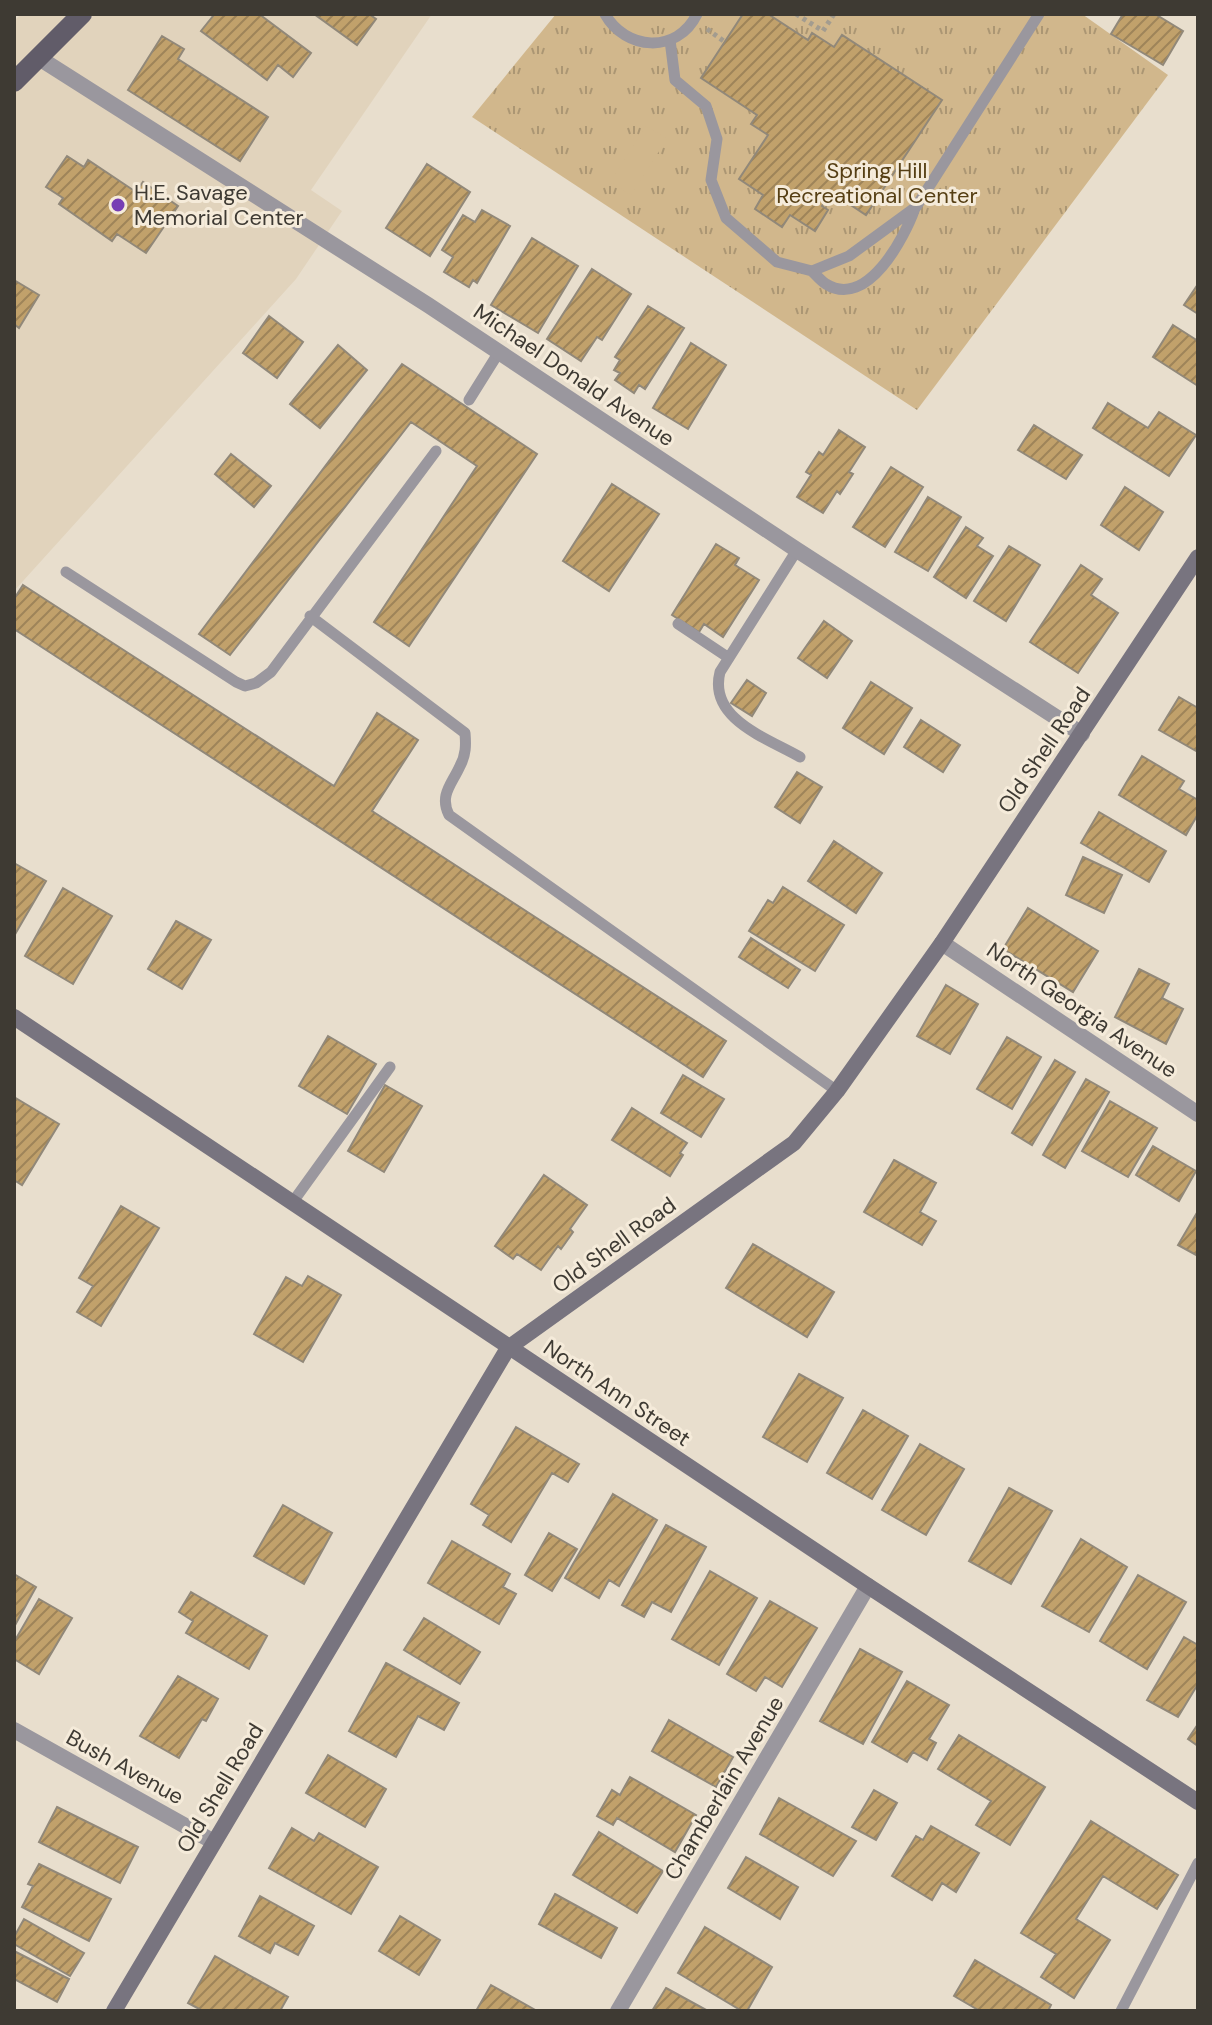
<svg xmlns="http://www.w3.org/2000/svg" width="1212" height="2025" font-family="'DM Sans',sans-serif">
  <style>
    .built { fill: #e1d3bc }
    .grass { fill: url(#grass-tufts) }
    .pitch { fill: #d1b78c }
    .building { fill: url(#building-hatch); stroke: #918879; stroke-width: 2 }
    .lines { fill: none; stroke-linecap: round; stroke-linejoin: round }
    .path { stroke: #a39c8f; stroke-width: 5; stroke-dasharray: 4 4; stroke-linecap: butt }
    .lane { stroke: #9a979e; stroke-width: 11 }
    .street { stroke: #9a979e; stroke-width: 16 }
    .secondary { stroke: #78747f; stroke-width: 16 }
    .primary { stroke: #615c69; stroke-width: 20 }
    .poi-dot { fill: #773eb4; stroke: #f5ebda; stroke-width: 3 }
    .labels { text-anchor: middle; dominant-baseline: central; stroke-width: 6; stroke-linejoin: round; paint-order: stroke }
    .park-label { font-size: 22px; fill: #563f14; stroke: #f5ebda }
    .poi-label { font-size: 22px; fill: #3e3a33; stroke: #f5ebda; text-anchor: start }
    .street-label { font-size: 22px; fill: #3e3a33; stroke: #f5ebda }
  </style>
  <defs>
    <pattern id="grass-tufts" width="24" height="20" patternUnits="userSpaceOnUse" patternTransform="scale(2)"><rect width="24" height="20" fill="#d1b78c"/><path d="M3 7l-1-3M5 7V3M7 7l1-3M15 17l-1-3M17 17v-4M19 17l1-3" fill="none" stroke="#ab9673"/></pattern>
    <pattern id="building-hatch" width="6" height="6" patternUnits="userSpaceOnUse" patternTransform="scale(2)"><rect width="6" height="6" fill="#c1a16b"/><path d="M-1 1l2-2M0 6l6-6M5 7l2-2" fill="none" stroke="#9e8459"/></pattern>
  </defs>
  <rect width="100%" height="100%" fill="#e8decd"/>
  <path class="built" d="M21 14H432L311 190 342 211 296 279 14 591V21Z"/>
  <path class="grass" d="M556 14H1082L1168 75 917 410 472 117Z"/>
  <path class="pitch" d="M646 126 667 139 631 195 610 182Z"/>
  <path class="building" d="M210 14H259L311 53 293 77 278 65 267 80 201 31 213 16Z
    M314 14H369L376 19 357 45Z
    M743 14H768L808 40 812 33 834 47 842 35 942 100 866 215 831 192 822 206 828 210 815 231 790 215 782 227 755 209 763 195 739 179 768 135 751 124 757 115 701 78Z
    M1123 14H1155L1183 31 1163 65 1111 34Z
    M162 36 184 49 178 59 268 117 240 161 128 90Z
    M67 156 84 167 88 160 136 192 143 182 178 206 146 253 117 234 112 241 59 204 63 198 46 187Z
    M427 164 470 192 430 256 386 228Z
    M482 210 510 226 477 283 473 280 469 287 444 272 453 257 442 250 463 215 475 222Z
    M532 238 578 266 538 333 491 305Z
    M592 269 631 294 602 340 597 337 581 361 547 339Z
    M14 280 39 295 19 328 14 324Z
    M1198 284V314L1184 305Z
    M648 306 684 328 645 389 639 385 634 393 615 380 620 373 614 370 620 360 615 357Z
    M269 316 303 342 277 378 243 353Z
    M1173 325 1198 341V386L1153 357Z
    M691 343 726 365 688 429 653 408Z
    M338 345 367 370 320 428 290 404Z
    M402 364 537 454 409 646 374 622 477 466 411 422 230 655 199 634Z
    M1108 403 1148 428 1159 412 1196 435 1169 476 1093 428Z
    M1034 425 1082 455 1066 479 1018 450Z
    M839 430 865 447 849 472 853 474 840 494 837 491 823 513 797 497 811 475 806 472 819 452 823 455Z
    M231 454 271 486 254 507 215 474Z
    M891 467 923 487 885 547 853 527Z
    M612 484 659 514 609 591 563 561Z
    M1125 487 1163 512 1139 550 1101 525Z
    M928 497 961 517 928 571 895 552Z
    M966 527 983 538 977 546 993 556 966 598 934 577Z
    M716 544 739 558 735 565 759 580 723 637 704 624 699 632 672 615Z
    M1009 546 1040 565 1006 621 974 601Z
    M1081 565 1102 579 1091 595 1118 613 1078 673 1030 642Z
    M23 585 334 786 377 713 418 740 372 811 726 1041 703 1077 14 629V599Z
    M824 621 852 641 827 678 798 658Z
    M747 680 766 693 752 716 731 703Z
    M871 682 912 708 884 754 843 728Z
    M1179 697 1198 708V752L1159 730Z
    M921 720 960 745 943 772 904 747Z
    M1142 756 1184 781 1179 789 1198 800V814L1186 835 1119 795Z
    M797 772 822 787 800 823 775 807Z
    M1099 812 1166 851 1149 882 1081 843Z
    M834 841 882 873 856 913 808 881Z
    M1083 857 1122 875 1104 913 1066 895Z
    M14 863 46 881 14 936Z
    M783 887 844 925 815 971 749 931 768 900 773 903Z
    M63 888 112 916 73 984 25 956Z
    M1028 908 1098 951 1073 992 1003 949Z
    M176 921 211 940 182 989 148 969Z
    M751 938 800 970 788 988 739 957Z
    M1139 969 1169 984 1162 998 1183 1009 1166 1044 1115 1017Z
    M946 985 978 1004 950 1054 917 1036Z
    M328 1036 376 1064 347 1114 299 1086Z
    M1007 1037 1041 1057 1012 1109 977 1089Z
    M1055 1060 1075 1072 1032 1145 1012 1133Z
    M683 1075 724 1099 701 1137 661 1113Z
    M1086 1079 1109 1092 1065 1168 1043 1155Z
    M385 1085 422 1106 384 1172 348 1151Z
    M14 1097 59 1124 22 1185 14 1180Z
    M1110 1101 1157 1128 1128 1177 1082 1151Z
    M632 1108 687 1143 680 1153 683 1155 670 1176 612 1140Z
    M1153 1146 1196 1171 1179 1201 1136 1175Z
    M894 1160 936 1183 920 1212 936 1221 922 1245 864 1212Z
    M544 1175 587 1205 570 1229 573 1232 561 1249 558 1246 541 1270 517 1254 513 1259 495 1246Z
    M121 1206 159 1228 101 1326 77 1312 93 1286 79 1278Z
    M1198 1211V1256L1178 1245Z
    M753 1244 834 1292 807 1337 726 1288Z
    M308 1276 341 1295 303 1362 254 1334 286 1277 302 1286Z
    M799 1374 843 1398 807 1462 763 1437Z
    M863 1410 908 1436 872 1499 827 1473Z
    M516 1427 579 1464 568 1482 552 1473 511 1542 483 1525 489 1515 471 1504Z
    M920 1444 964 1469 926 1535 882 1510Z
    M1009 1488 1052 1511 1011 1584 969 1561Z
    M613 1494 657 1520 619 1586 609 1580 599 1598 565 1578Z
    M283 1505 332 1533 304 1584 254 1556Z
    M666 1525 706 1547 671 1612 652 1602 644 1617 622 1605Z
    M549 1533 577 1549 552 1591 525 1575Z
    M1081 1539 1127 1567 1089 1632 1042 1606Z
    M452 1541 510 1574 503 1587 516 1594 499 1624 428 1583Z
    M710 1571 757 1598 719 1665 672 1639Z
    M14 1574 36 1587 14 1627Z
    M1138 1575 1186 1602 1147 1669 1100 1641Z
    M191 1592 267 1636 249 1669 186 1633 193 1621 179 1612Z
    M39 1599 72 1618 39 1674 14 1659V1642Z
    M770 1601 817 1628 782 1687 765 1677 756 1691 727 1674Z
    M424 1618 480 1652 460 1684 404 1650Z
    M1184 1637 1198 1645V1684L1178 1717 1147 1700Z
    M860 1649 902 1672 863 1744 820 1721Z
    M386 1663 459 1703 444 1730 418 1716 396 1757 349 1731Z
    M178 1676 218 1699 206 1721 202 1719 179 1758 140 1736Z
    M907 1681 949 1705 929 1739 936 1743 927 1760 913 1752 907 1762 872 1742Z
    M669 1720 733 1757 716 1787 652 1751Z
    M1198 1724V1746L1188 1739Z
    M959 1735 1045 1787 1010 1845 976 1825 991 1801 938 1769Z
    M328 1755 386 1789 365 1827 306 1793Z
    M630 1777 696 1815 675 1852 617 1818 613 1825 597 1816 612 1790 620 1795Z
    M874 1790 897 1803 876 1840 852 1827Z
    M779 1798 856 1841 833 1876 760 1834Z
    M57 1807 138 1847 120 1883 39 1842Z
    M1091 1821 1178 1875 1157 1909 1103 1876 1076 1919 1110 1940 1074 1998 1041 1977 1056 1954 1021 1933Z
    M931 1826 979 1853 956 1892 942 1883 932 1900 892 1876 916 1836 923 1840Z
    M292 1828 314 1841 319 1833 378 1867 351 1914 269 1868Z
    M599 1832 663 1871 637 1913 573 1875Z
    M746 1857 798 1887 780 1919 728 1888Z
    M39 1864 111 1899 89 1941 22 1907 33 1886 28 1884Z
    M555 1894 617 1928 601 1958 539 1924Z
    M260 1896 314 1926 298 1955 275 1943 270 1953 239 1936Z
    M400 1916 440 1940 419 1975 379 1951Z
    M24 1919 84 1953 70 1976 14 1944V1937Z
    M705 1927 772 1967 747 2011H742L678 1973Z
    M14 1951 69 1979 57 2002 14 1979Z
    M215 1956 288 1997 280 2011H203L188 2003Z
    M975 1960 1051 2005 1048 2011H980L954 1996Z
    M491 1985 537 2011H476Z
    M666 1988 708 2011H652Z"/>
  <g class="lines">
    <path class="path" d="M796 14 823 31 834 14
      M707 29 725 42"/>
    <path class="lane" d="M605 14C625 50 677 55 697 14
      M670 40 675 80 706 106 717 139 711 180 726 218 777 262 812 271 849 256 916 207 1039 14
      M812 271C816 275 821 281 826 284 867 310 905 237 915 208
      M469 400 499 352
      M797 550 720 672C708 719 767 738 800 757
      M66 572 236 682 245 686 256 683 271 672 436 451
      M310 616 465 733C466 745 466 755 460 766 452 784 439 795 449 815L837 1091
      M678 624 729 658
      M292 1203 390 1067
      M1121 2011 1198 1863"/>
    <path class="street" d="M39 58 428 305 797 550 1082 734
      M942 943 1198 1114
      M14 1730 214 1842
      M618 2011 868 1586"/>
    <path class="secondary" d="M14 1017 868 1586 1198 1802
      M114 2011 508 1348 794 1143 837 1091 942 943 1198 557"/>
    <path class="primary" d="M14 82 82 14"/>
  </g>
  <circle class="poi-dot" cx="118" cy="205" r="8"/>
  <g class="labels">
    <g class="park-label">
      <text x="877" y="170">Spring Hill<tspan x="877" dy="25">Recreational Center</tspan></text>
    </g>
    <g class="poi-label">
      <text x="134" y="192">H.E. Savage<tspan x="134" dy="25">Memorial Center</tspan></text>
    </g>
    <g class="street-label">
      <text transform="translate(574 375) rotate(34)">Michael Donald Avenue</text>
      <text transform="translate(1044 750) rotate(-56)">Old Shell Road</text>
      <text transform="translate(1082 1010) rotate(34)">North Georgia Avenue</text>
      <text transform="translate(614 1245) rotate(-36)">Old Shell Road</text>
      <text transform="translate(617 1393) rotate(34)">North Ann Street</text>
      <text transform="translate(125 1767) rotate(29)">Bush Avenue</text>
      <text transform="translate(220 1788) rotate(-59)">Old Shell Road</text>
      <text transform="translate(724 1788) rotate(-59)">Chamberlain Avenue</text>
    </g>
  </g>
  <rect width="1212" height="2025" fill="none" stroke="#3e3a33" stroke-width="32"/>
</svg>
